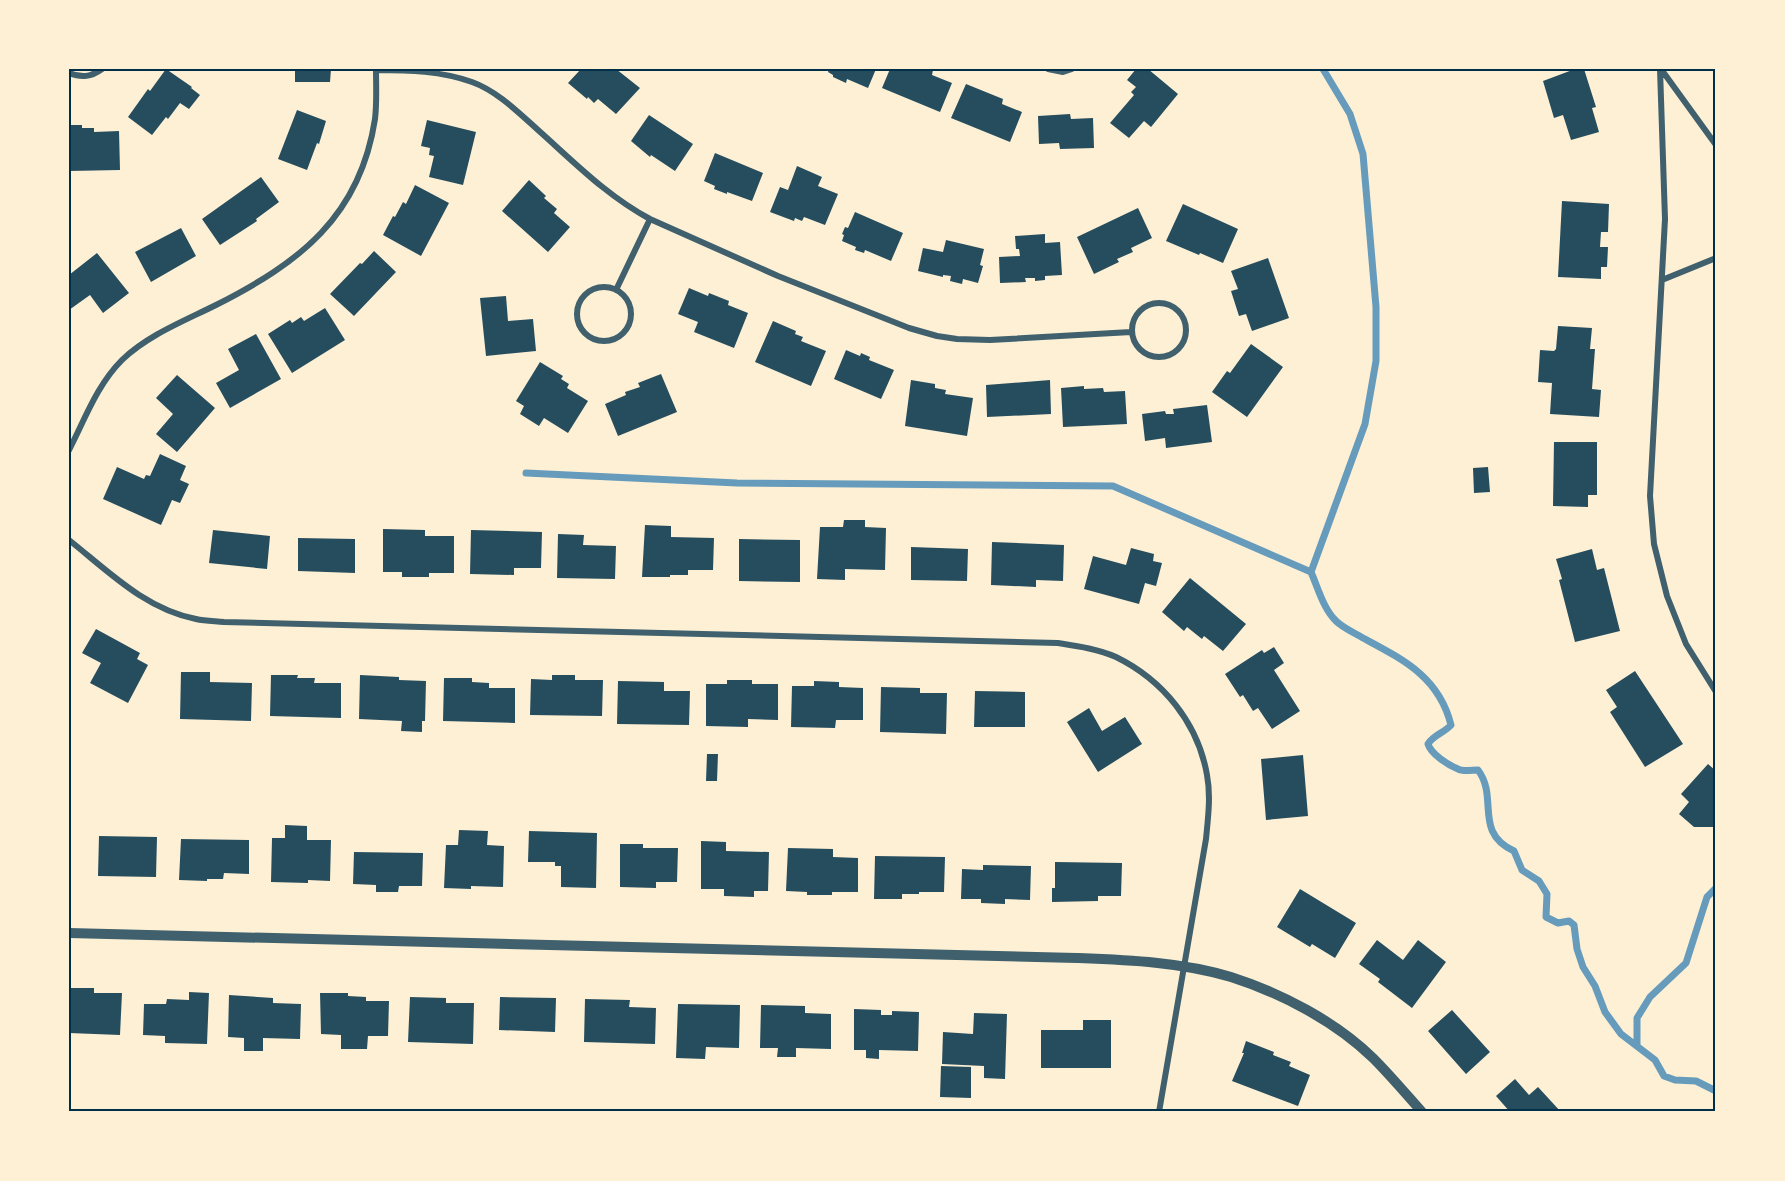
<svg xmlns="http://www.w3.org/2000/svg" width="1785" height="1181" font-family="'Sofia Sans Condensed',sans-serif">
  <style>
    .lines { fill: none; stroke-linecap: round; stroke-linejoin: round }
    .stream { stroke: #669bbc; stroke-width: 7 }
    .building { fill: #264d5e }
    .minor { stroke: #3f606c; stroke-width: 6 }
    .tertiary { stroke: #3f606c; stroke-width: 10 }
    .neatline { fill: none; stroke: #003049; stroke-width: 2 }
  </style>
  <rect width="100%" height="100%" fill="#fdf0d5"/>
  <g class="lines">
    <path class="stream" d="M526 473 737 483 1113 486 1311 572C1318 588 1323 608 1336 621 1343 628 1355 633 1363 638 1404 660 1439 677 1451 725 1444 733 1433 735 1428 744 1431 754 1448 765 1458 769 1463 772 1472 770 1478 770 1499 798 1473 832 1514 851L1522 870 1539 881 1547 894 1546 917 1558 923 1569 921 1574 925 1577 949 1583 967 1595 986 1605 1012 1621 1034 1655 1060 1664 1076 1675 1080 1696 1081 1716 1091
      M1311 572 1365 424 1376 361V307L1363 154 1350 114 1323 69
      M1637 1044V1018L1650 997 1686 963 1707 897 1716 888"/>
  </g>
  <path class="building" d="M166 69 192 87 191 88 200 95 189 109 180 103 168 119 166 117 152 135 128 117 148 89 150 91Z
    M295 69H331L330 82H295Z
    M581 69H616L640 88 616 114 598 99 594 103 588 97 587 99 568 83Z
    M829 69H876L868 88 847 79 846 83 833 77V75L828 72Z
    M890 69H930L933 70 932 75 952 83 940 112 882 88Z
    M1136 69H1148L1178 94 1151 127 1144 121 1129 138 1110 123 1134 95 1131 92 1136 87 1127 80Z
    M1575 69H1584L1596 107 1592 108 1599 132 1571 140 1563 115 1554 118 1543 81Z
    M966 84 1003 99 1002 104 1022 112 1010 142 951 118Z
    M297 110 326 121 319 144 317 143 307 170 278 159Z
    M1070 114 1071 119 1093 118 1094 148 1060 149 1059 143 1039 144 1038 116Z
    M649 115 693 144 675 171 651 155 650 157 631 141Z
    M427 120 476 132 463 185 429 177 434 156 429 155 430 148 421 146Z
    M69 125H82V128H94V132L119 131 120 170 69 171Z
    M715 153 763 173 752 201 727 192V194L714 189 715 186 704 181Z
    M797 166 822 177 818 186 838 194 825 225 804 217 802 221 795 218 794 221 770 212 780 187 788 190Z
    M261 177 279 202 256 219 257 221 220 245 202 219Z
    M529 180 546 196 544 198 557 209 554 213 570 227 548 252 502 211Z
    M415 185 449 203 421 256 383 235 393 216 395 217 403 202 406 204Z
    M1562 201 1609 204 1608 232H1601L1600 247H1608L1607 267H1601V279L1558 277Z
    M1183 204 1238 229 1223 263 1200 253 1199 255 1166 241Z
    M1138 208 1152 238 1131 248 1133 252 1117 259 1119 262 1094 274 1077 237Z
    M855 212 903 233 891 261 865 250 864 253 855 250 856 247 842 241 844 235 842 234 845 227 848 228Z
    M181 228 196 256 151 282 135 252Z
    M1045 234V243L1060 242 1062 275 1045 276V280L1035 281V278H1025L1026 282 1000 283 999 257 1020 256 1019 249H1016L1015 236Z
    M946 240 984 249 980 265 983 266 978 283 963 279 962 284 950 281 951 276 943 275V277L918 271 923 248 943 252Z
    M374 251 396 272 354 316 330 294 360 263 362 264Z
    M97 253 129 293 103 313 90 295 69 310V275Z
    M1268 258 1289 318 1252 331 1246 314 1239 316 1231 291 1238 289 1231 271Z
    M689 288 708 296 709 293 729 301 728 305 748 313 734 348 694 332 698 322 678 314Z
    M506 296 508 321 533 319 536 351 486 356 480 298Z
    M325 308 345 340 292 373 268 334 290 320 292 323 301 317 304 321Z
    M773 321 796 331 795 334 803 337 801 341 826 351 811 386 755 362Z
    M1558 326 1592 328 1590 349H1595L1592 389 1601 390 1599 417 1550 414 1552 383 1538 382 1540 350 1554 351 1556 349Z
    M256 334 281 379 230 408 216 383 239 370 228 349Z
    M1251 344 1283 367 1247 417 1212 392 1227 371 1230 373Z
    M846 350 860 356 861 353 870 357 869 360 894 370 881 399 834 379Z
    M540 362 563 376 561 379 569 384 567 388 588 401 568 433 544 418 539 426 520 414 524 406 516 401Z
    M661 374 677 412 618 436 605 404 626 395 625 392 640 387 638 383Z
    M177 375 215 408 177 452 156 434 173 414 156 398Z
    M911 380 935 384V388L946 390 945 394 973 398 967 436 905 426Z
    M1050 380 1051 414 987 417 986 385Z
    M1084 386V389L1103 388 1104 392 1125 391 1127 424 1063 427 1061 388Z
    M1207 405 1212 442 1166 448 1165 438 1145 441 1142 414 1165 411 1166 414H1174L1173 409Z
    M1554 442H1597V495H1588V507L1553 506Z
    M160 454 186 466 180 480 189 484 180 503 172 500 161 525 103 499 117 467 144 479 146 475 150 476Z
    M1488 467 1490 492 1474 493 1473 468Z
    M844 520H865V527L886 528 885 570 845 569V580L817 579 820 527H843Z
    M645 525 671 526V537L714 538 713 570H688V575H670V577H642Z
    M383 529 425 530V536H454V573H429V577H402V572H383Z
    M213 530 270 536 267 569 209 563Z
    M471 530 542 532 541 568H514V575L470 574Z
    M558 534 584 535 583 545 616 546 615 579 557 578Z
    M298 538 355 539V573L298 571Z
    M739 539 800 540V582L739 581Z
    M992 542 1064 545 1063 581 1036 580V587L991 585Z
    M911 547 968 549 967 581 911 580Z
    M1131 548 1154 554 1153 561 1162 563 1156 586 1145 583 1139 604 1084 589 1093 556 1126 565Z
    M1592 549 1597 570 1604 568 1620 631 1575 642 1559 580 1562 579 1556 559Z
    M1190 578 1246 624 1223 651 1204 636 1202 639 1187 627 1184 631 1162 612Z
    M96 629 140 653 137 659 148 665 128 703 90 683 101 663 82 653Z
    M1274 647 1284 663 1274 670 1300 711 1272 729 1258 708 1253 711 1243 695 1240 697 1225 674 1262 650 1264 653Z
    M1635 671 1683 744 1645 767 1610 712 1617 707 1606 690Z
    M181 672H210V682L252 683 251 721 180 719Z
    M271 675H298L297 678H315L314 683H341V718L270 716Z
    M360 675 399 677V680L426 681 425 721H422V732L401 731 402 721 359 719Z
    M552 675H575V680H603L602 716 530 715 531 679 552 680Z
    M444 678H472V682L489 683V688H515V723L443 721Z
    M727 680H752V684H778V720L748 719V727L706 726V684H727Z
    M618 681 664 682V691H690L689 725 617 724Z
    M814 681 839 682V687L863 688V720H836L835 728 791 727 792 686H814Z
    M881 687 920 688V693H947L946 734 880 732Z
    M975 691 1025 692V727H974Z
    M1089 708 1102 731 1125 717 1142 744 1098 772 1067 722Z
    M707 754H718L717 781H706Z
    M1303 755 1308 816 1266 820 1261 759Z
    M1708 764 1716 771V829L1713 827H1694L1679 814 1689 802 1681 794Z
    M285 825 307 826V840H331L330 881 308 880V883L271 882 272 838H285Z
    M459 830 488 831 487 845 504 846 503 887 471 886V889L444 888 446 845H458Z
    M529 831 597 833 596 888 561 887V866H555V862H528Z
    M99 836 157 837 156 877 98 876Z
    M181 839 249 840V874L224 873 223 879H207V881L179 880Z
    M701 841 726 842V851L769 852 768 891H754V897L724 896V889H701Z
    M620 844H643V848H678L677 882H656V888L620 887Z
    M788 848 833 849V857L858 858V892H832V895H807V892L786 891Z
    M354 852 423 853 422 886H399L398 892H376V885L353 884Z
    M875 856 945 857 944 892H919V894H902V899H874Z
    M1055 862 1122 863 1121 896H1098V901L1052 902V888H1055Z
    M983 865 1031 866 1030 900 1005 899V904L981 903V899H961L962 869 983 870Z
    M1300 889 1356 923 1335 958 1312 944 1310 947 1277 927Z
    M1377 940 1403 960 1418 940 1446 962 1412 1008 1378 982 1380 979 1359 964Z
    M69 988H94V993H122L120 1035 69 1033Z
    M189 992 209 993 207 1044 165 1043V1036L143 1035 144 1004H166L167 999 189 1000Z
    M320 993H348V996L366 997V1001H389L388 1036H368L367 1049H341V1035L321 1034Z
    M229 995 273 998V1003L301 1004 300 1039 263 1038V1051H244V1038L228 1037Z
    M410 997 446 998V1003H474L473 1044 408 1042Z
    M500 997 556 998 555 1032 499 1030Z
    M585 999 630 1000 629 1007 656 1008 655 1044 584 1042Z
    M678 1004 740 1005 739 1048 706 1047 705 1059 676 1058Z
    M761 1005 805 1006V1013L831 1014V1049L796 1048V1057H777L778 1048H760Z
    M854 1009 881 1010V1015H892V1011L919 1012 918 1051 879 1050V1059L866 1058V1050H854Z
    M1452 1010 1490 1052 1466 1074 1428 1031Z
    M974 1013 1007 1014 1005 1079 984 1078V1066L942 1064 943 1032 973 1034Z
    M1083 1020H1111V1068H1041V1030H1083Z
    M1246 1041 1274 1052 1273 1055 1291 1062 1289 1066 1310 1075 1298 1106 1232 1081 1244 1053H1242Z
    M941 1066 971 1067V1098L940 1097Z
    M1515 1079 1529 1095 1538 1087 1561 1112H1510L1496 1096Z"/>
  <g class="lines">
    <path class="minor" d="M1048 69 1063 72 1072 69
      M1660 69 1665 219 1650 496 1654 544 1667 596 1686 644 1716 692
      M1661 69 1716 145
      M376 70C409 70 441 71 472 82 497 91 518 112 538 130 574 162 607 196 650 219L778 276 909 328 937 336 957 339 990 340 1131 332
      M69 73C82 78 91 77 102 69
      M1662 280 1716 258
      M577 314a27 27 0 1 1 54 0a27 27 0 1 1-54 0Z
      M616 290 650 219
      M1132 330a27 27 0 1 1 54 0a27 27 0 1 1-54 0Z
      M69 450C85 419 97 385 122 360 148 335 184 321 216 305 299 263 360 217 375 119 377 103 376 85 376 69
      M69 540C108 571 145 609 196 619 205 621 214 621 224 622L1058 643C1077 646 1098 649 1116 657 1163 680 1198 723 1207 775 1211 796 1208 818 1206 839L1159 1112"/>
    <path class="tertiary" d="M69 933 1077 958C1128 960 1182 962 1231 977 1281 993 1335 1021 1373 1058 1390 1075 1406 1094 1422 1112"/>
  </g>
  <rect width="1785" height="1181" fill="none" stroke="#fdf0d5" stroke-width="141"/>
  <rect x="70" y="70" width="1644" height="1040" class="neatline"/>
</svg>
